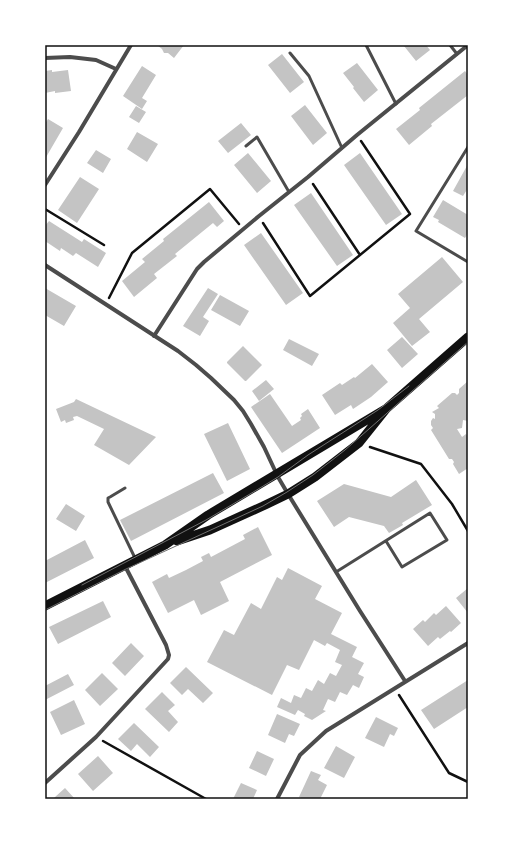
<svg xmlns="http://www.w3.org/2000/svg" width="513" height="844" font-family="'DM Sans',sans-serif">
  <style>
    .building { fill: #c4c4c4 }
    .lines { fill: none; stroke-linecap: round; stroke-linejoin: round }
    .path { stroke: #111; stroke-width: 2.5 }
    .service { stroke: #4c4c4c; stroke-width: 3 }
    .minor { stroke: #4c4c4c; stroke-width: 4 }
    .primary { stroke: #111; stroke-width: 9 }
    .tram { stroke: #707070; stroke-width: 1 }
    .neatline { fill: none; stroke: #111; stroke-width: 1.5 }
  </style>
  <rect width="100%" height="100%" fill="#fff"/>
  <path class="building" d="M157 45H184L174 58 168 53H164L162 49Z
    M406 45H426L430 50 416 61 404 46Z
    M282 54 304 82 290 93 268 65Z
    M357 63 378 90 364 102 353 88 354 87 343 73Z
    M142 66 156 75 142 98 147 101 142 109 123 96Z
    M52 70V72L68 70 71 91 55 93V91L45 93V71Z
    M465 71 468 75V95L431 124 432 126 409 145 396 129 420 110 419 108Z
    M305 105 327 133 313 145 291 116Z
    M136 106 146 112 139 123 129 117Z
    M48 119 63 128 45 159V124Z
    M241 123 251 135 228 153 218 141Z
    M137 132 158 144 147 162 127 149Z
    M96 150 111 159 103 173 87 163Z
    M248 153 271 181 257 193 234 165Z
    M360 153 402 214 386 225 344 165Z
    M468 164V188L463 196 453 191Z
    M80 177 99 189 77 223 58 210Z
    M311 193 353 255 337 266 294 205Z
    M443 200 468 215V233L465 238 438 222 439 220 433 217Z
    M209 202 224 221 217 227 213 223 175 254 177 256 154 274 157 278 134 297 122 281 145 262 142 259 164 241 163 239Z
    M49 221 82 242 84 239 106 253 98 267 76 253 73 256 61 248 60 251 45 241V226Z
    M261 233 303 293 286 305 244 245Z
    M442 257 463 282 419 319 430 332 412 346 393 323 410 308 398 294Z
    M45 288 76 306 64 326 45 315Z
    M208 288 218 294 203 317 209 321 200 336 183 326Z
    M220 295 249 311 240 326 211 310Z
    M402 337 418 354 402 368 387 350Z
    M289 339 319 354 312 366 283 350Z
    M243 346 262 365 246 381H245L227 363V362Z
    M372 364 388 382 371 397 353 409 351 405 335 415 322 395 340 383 342 385 354 377 355 378Z
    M266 380 274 389 259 401 252 391Z
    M468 381V421L463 420 462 428 457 429 462 437 466 434 468 437V468L459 474 453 464 454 462 452 459H449L431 430 433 428 431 425V421L433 418 435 419V414L432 412 439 408 437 406 452 393H455L457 395 459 393V389Z
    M270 394 292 426 301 420 300 418 302 416 301 414 308 409 320 428 282 453 251 407Z
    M76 399 156 437 129 465 94 445 104 429 77 416 73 417 74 420 66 423 65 420 61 422 56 409 74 402Z
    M228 423 250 469 227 481 204 434Z
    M213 473 224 493 131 541 120 520Z
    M416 480 432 505 402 523 403 525 389 533 384 526 349 517 334 527 317 501 344 484 391 497Z
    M66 504 85 516 76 531 56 519Z
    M258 527 272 555 220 582 229 601 201 615 194 600 168 613 152 582 167 574 169 578 186 570 203 561 201 557 209 553 211 557 245 539 243 535Z
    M85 540 94 558 45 583V561Z
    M288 568 322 586 315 599 342 613 331 634 357 647 352 657 364 663 358 674 364 677 359 688 353 685 347 695 340 692 335 702 328 699 323 710 326 711 312 720 304 716 305 714 298 710 295 715 277 707 281 698 291 703 294 695 301 698 306 688 312 691 318 680 324 684 330 673 336 676 342 665 335 662 340 650 327 643 325 646 314 640 299 670 287 665 272 695 207 662 224 630 234 635 251 603 261 609 277 577 282 580Z
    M468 588V613L456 598Z
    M103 601 111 617 58 644 49 627Z
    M446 606 461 623 451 632 450 631 440 639 438 637 428 646 413 629 423 620 425 622 434 613 436 615Z
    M131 643 144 656 125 676 112 663Z
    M186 667 213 693 203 703 188 689 182 695 170 683Z
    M102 673 118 689 100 706 85 690Z
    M68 674 74 685 45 700V686Z
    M468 680V707L434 729 421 710Z
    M162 692 175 705 168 711 178 722 169 732 145 709Z
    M74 700 85 724 61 735 50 712Z
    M277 714 300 724 294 736 289 734 285 743 268 735Z
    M376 717 398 728 394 736 390 734 384 747 365 738Z
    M134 723 159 747 150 757 137 744 131 751 118 739Z
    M336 746 355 757 344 778 324 768Z
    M257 751 274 759 266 776 249 768Z
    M98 756 113 773 93 791 78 774Z
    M311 771 321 775 318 780 327 785 320 799H303L299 797Z
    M241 783 257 790 253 799H233Z
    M65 788 75 799H53L55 797Z"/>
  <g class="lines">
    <path class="path" d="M313 184 360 255
      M45 209 104 245
      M263 223 310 296 410 214 361 141
      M109 298 132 253 210 189 239 224
      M370 447 421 464 452 504 468 531
      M399 695 449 773 468 782
      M103 741 206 799"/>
    <path class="service" d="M366 45 396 104
      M450 45 457 54
      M290 53 309 76 342 148
      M246 146 257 137 289 192
      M468 147 416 231 468 262
      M125 488 110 497 108 498V502L135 558
      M336 572 430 513 447 540 402 567 386 541"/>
    <path class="minor" d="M45 58 70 57 96 60 116 69
      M45 185 79 132 131 45
      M45 265 178 351 196 365 211 378 234 400 243 411 251 424 264 447 278 477 288 494 360 611 405 681
      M154 336 197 269 204 262 259 216 308 177 357 135 468 45
      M45 783 96 737 168 659 169 655 166 645 125 566
      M277 799 300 755 326 731 468 643"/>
    <path class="primary" d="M177 541 210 530 263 506 288 494 315 477 359 443 387 408 468 337
      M45 606 165 545 208 515 387 408"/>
    <path class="tram" d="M82 585 206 520 255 491 278 477 308 455 378 410 409 386
      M45 610 126 569 263 506 287 492 313 475 345 450 468 342"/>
  </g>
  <rect width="513" height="844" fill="none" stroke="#ffffff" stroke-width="92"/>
  <rect x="46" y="46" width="421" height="752" class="neatline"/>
</svg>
